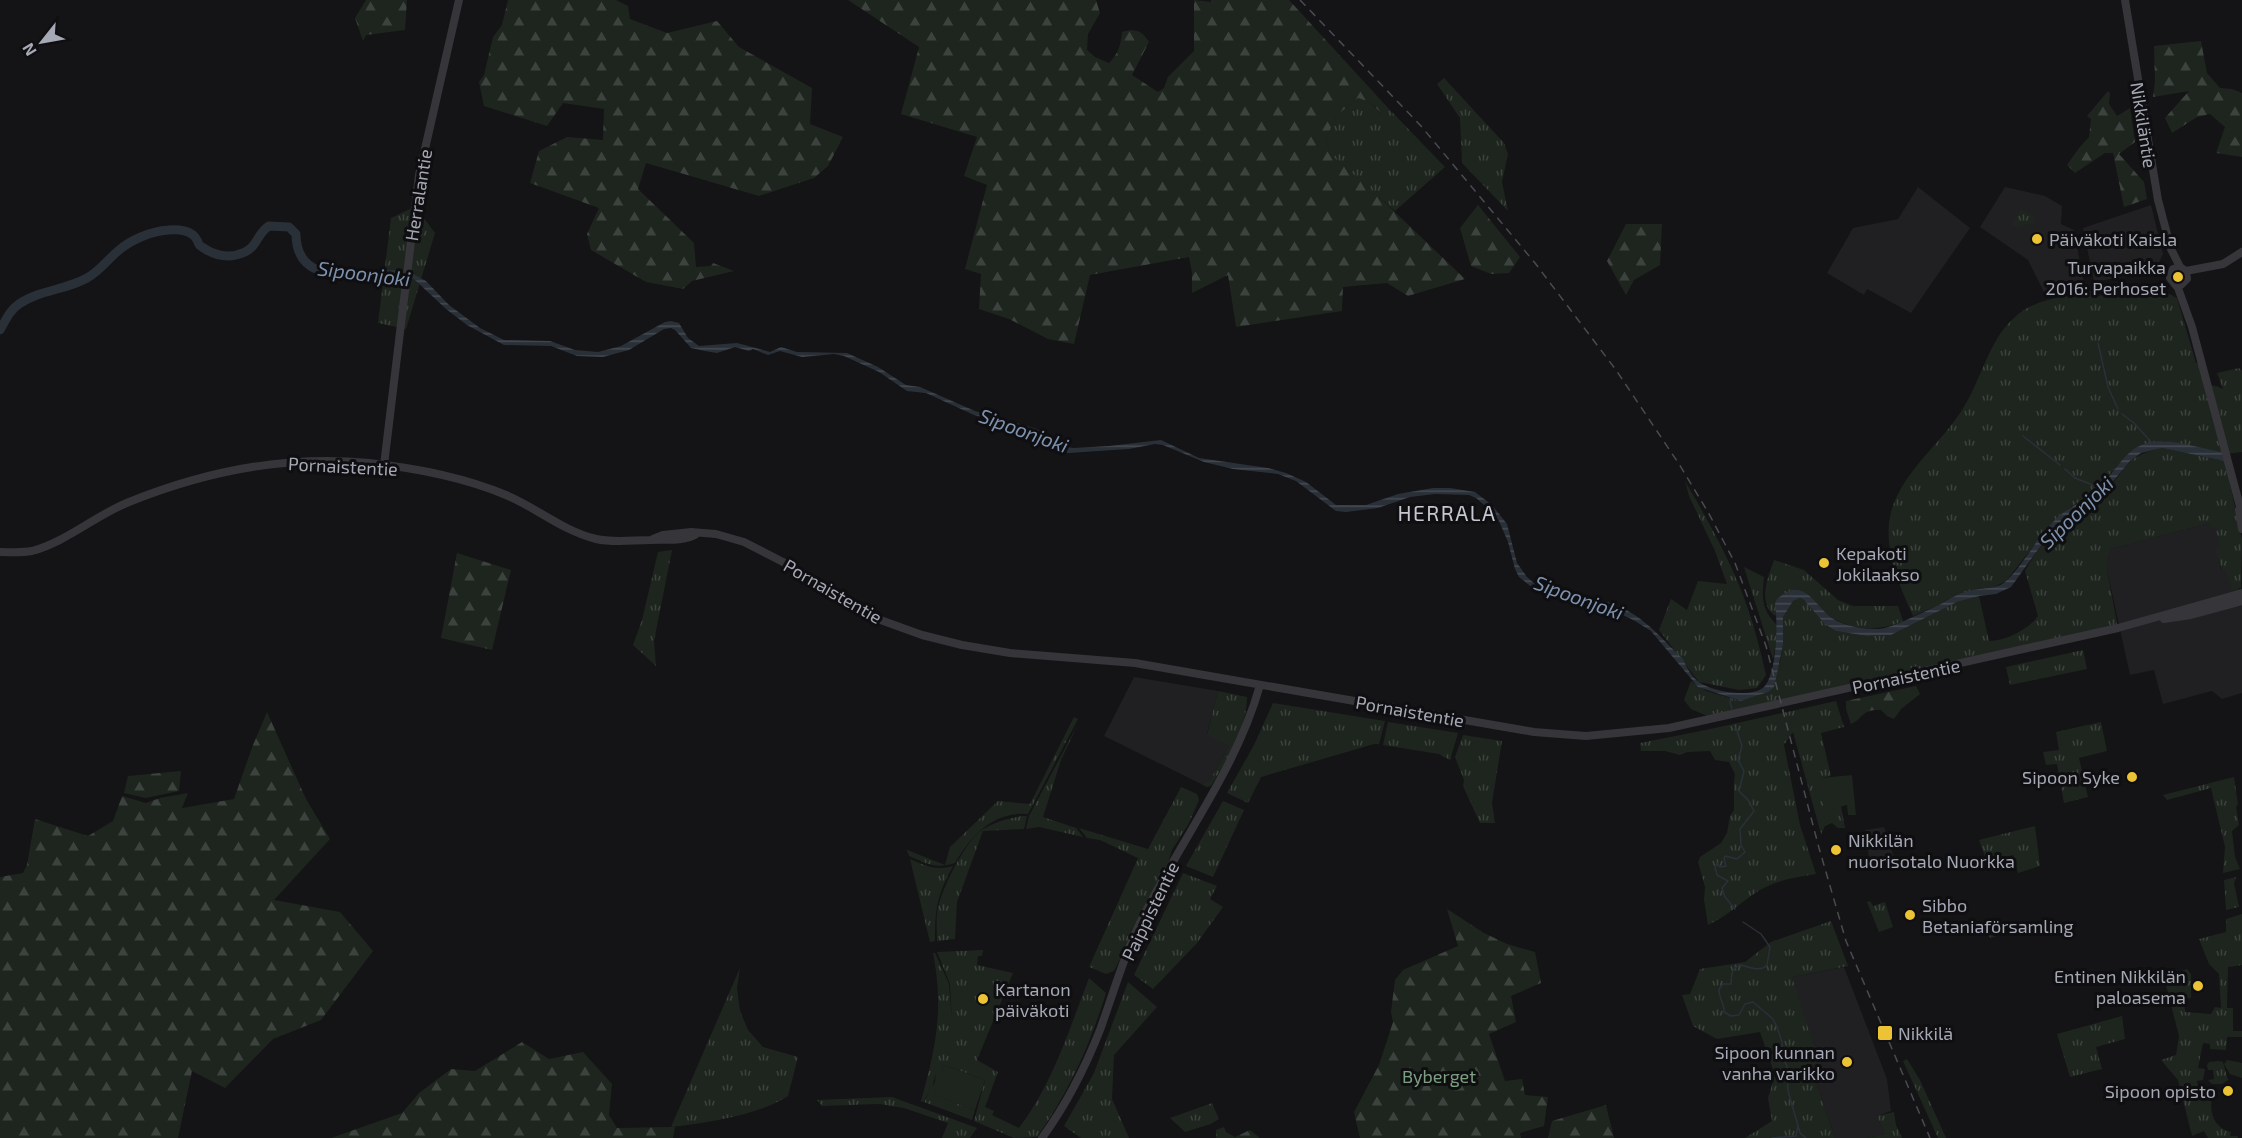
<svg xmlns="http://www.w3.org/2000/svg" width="2242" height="1138" font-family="'Exo 2',sans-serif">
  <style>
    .built { fill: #201f22 }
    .grass { fill: url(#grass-tufts) }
    .forest { fill: url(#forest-firs) }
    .pitch { fill: #1e251f }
    .water { fill: url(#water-rules) }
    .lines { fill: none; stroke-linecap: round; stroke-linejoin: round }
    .stream { stroke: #2a3038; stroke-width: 1.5 }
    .river { stroke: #2a3038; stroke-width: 9 }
    .tertiary { stroke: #35353a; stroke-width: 8 }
    .rail { stroke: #4a4b51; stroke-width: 1.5; stroke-dasharray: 8 6; stroke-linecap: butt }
    .poi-dot { fill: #ecc335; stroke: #0f0e10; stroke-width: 2 }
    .labels { text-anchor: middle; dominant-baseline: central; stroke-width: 6; stroke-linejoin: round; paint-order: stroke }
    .street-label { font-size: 18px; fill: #a5a8b5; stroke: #0f0e10 }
    .poi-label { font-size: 18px; fill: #a5a8b5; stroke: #0f0e10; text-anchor: start }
    .park-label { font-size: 18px; fill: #7da083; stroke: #0f0e10 }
    .water-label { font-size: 20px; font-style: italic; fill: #7d92af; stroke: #0f0e10 }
    .quarter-label { font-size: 21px; letter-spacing: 1.5px; fill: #c6c8d1; stroke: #0f0e10 }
  </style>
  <defs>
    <pattern id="grass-tufts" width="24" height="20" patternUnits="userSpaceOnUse" patternTransform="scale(1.5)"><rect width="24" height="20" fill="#1e251f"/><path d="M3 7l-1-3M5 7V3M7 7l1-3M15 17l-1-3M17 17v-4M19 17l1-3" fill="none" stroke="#3c423d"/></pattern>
    <pattern id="forest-firs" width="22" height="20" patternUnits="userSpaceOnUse" patternTransform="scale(1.5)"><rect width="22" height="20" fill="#1e251f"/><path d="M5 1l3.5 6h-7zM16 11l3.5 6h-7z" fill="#3c423d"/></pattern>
    <pattern id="water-rules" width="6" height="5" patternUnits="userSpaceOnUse" patternTransform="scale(1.5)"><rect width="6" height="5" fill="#2a3038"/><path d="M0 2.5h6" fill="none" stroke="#464b53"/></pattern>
  </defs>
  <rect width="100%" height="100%" fill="#141315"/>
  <path class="built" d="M1918 187 1970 228 1911 313 1867 289 1864 295 1827 273 1853 228 1898 219Z
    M2005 187 2045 196 2062 206 2061 224 2074 230 2084 284 2044 292 2028 260 1980 227Z
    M2151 205 2163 254 2155 271 2094 282 2083 228Z
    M2209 523 2215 527 2221 548 2216 550 2221 570H2226L2242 593V693L2222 699 2212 691 2163 704 2154 670 2130 675 2107 570V561L2111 549Z
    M1134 677 1218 691 1207 734 1229 746 1210 780 1201 784 1104 736Z
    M1884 827 1894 857 1874 866H1870L1865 830Z
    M1844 967 1887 1079 1891 1111 1877 1116 1885 1134 1867 1138H1835L1811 1068 1792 977Z"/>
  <path class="grass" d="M1444 78 1504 143 1508 154 1502 182 1508 211 1462 163 1460 118 1437 84Z
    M1358 98 1370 102 1381 114 1389 109 1445 167 1395 211 1331 155 1326 139 1336 116Z
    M412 208 417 209 435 233 406 329 378 323 391 218Z
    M2021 209 2033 215 2034 223 2017 227 2012 225Z
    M2156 287 2177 298 2196 363H2201L2207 385 2216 386 2223 389 2217 373 2239 368 2242 371V452L2226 454 2164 441 2124 458 2095 491 2071 507 2048 528 2006 581 1992 588 1977 589 1948 599 1941 604 1913 616C1900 586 1886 556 1889 523 1894 479 1937 448 1960 413 1981 383 1987 342 2014 318 2035 298 2064 297 2091 291L2097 296Z
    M2162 448 2225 461 2242 539 2241 590 2240 588 2232 590 2226 570 2222 571 2215 549 2220 548 2215 527 2211 528 2209 523 2111 549 2107 561V570L2118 628 1712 718 1691 709 1684 700 1691 681 1706 691 1741 701 1768 692 1780 662 1783 645V617L1793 601 1800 598 1810 604 1811 609 1836 631 1867 636 1891 635 1957 602 1979 596 1989 641C2005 641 2028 630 2038 616L2025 571C2036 551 2051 531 2070 517 2082 508 2097 501 2108 489 2130 464 2125 457 2162 448Z
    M1685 481C1705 515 1724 549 1739 585 1751 614 1759 644 1766 675L1757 688 1739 690 1699 682 1659 630 1671 599 1687 610 1698 581 1727 584 1715 551 1689 496Z
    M672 550 654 641 656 666 633 645 642 620 658 552Z
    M1774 560 1804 570 1838 600 1853 606H1898L1903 621C1877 633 1846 630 1824 612 1810 601 1814 596 1795 589L1775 616C1757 602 1768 577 1774 560Z
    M1744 567 1764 577C1762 598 1761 609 1777 625V637L1773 659Z
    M2083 650 2087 669 2010 685 2006 667Z
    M1218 691 1247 697C1247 730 1227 759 1211 786L1207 787 1201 784 1210 780 1229 746 1207 735Z
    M1836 701 1844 727 1821 733 1831 776 1821 778 1838 806H1841L1845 828H1838L1832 823 1825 826 1821 834 1793 732 1784 745 1800 825 1816 874C1797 877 1777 880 1760 890 1742 901 1728 916 1708 925L1704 900 1705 887 1698 862 1700 857 1721 843 1727 833 1730 816 1734 810V781L1735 774 1729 762 1715 760 1710 751 1687 752 1680 755 1665 751H1641L1640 743 1706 730Z
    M1273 703 1385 721 1379 744H1374L1261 777 1248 803 1227 793 1254 745Z
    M1074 717 1078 719 1028 814C993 811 971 836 955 863 934 869 928 864 909 856L907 850 945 865 950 847 998 801 1030 804Z
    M1388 722 1458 733 1450 760 1439 754 1383 745Z
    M2101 722 2107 751 2079 758 2088 797 2064 803 2057 764 2046 765 2043 752 2059 750 2056 732Z
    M1078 724 1061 760 1043 817 1076 828 1083 837 1039 827 1026 829 1029 816Z
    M1463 735 1502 741 1492 803 1495 823H1480L1463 786 1464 780 1455 757Z
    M2234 777 2238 805 2236 806 2239 825 2232 831 2235 857 2240 869 2223 873 2225 847 2211 788 2167 800 2163 795Z
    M1181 787 1197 794 1199 800 1189 823 1172 850 1166 868 1114 971 1106 974 1089 967 1138 858 1100 840 1087 838 1079 828 1148 849Z
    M1223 801 1244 810 1213 877 1186 866Z
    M1022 816H1027L1024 829 983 831 957 902 955 939 937 941C937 932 936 922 937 913 940 891 964 843 982 830 994 822 1009 818 1022 816Z
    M2035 826 2040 866 2018 873 2013 855 1987 862 1979 840Z
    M910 859C926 866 936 871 953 866 937 895 935 909 935 941L930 942Z
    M1183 873 1217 886 1210 899 1223 907 1197 943 1153 989 1134 975Z
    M2236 877 2234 883 2239 907 2226 910 2224 880Z
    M1870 901 1873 906 1885 902 1893 927 1879 932 1867 902Z
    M2242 914V965L2228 967 2227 1008H2233V1031H2242V1037H2227L2226 1050 2210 1049V1044L2203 1043 2198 1068 2205 1069 2203 1080 2197 1081 2199 1091 2214 1087V1096L2212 1097C2209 1113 2214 1128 2231 1132L2230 1136H2237L2238 1138H2208L2204 1131 2192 1136 2178 1080 2161 1060 2176 1055 2179 1036 2164 977 2187 969 2191 974V998L2184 999 2185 1012 2211 1014 2215 1007 2221 1008 2219 974 2209 964 2199 939 2226 932V919Z
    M1831 921 1848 966 1792 977 1818 1060 1811 1068 1835 1138H1745L1772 1121 1768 1098 1775 1075 1760 1032 1717 1039 1693 1026 1682 995 1690 994 1700 969 1745 962 1771 942Z
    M983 950 982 956H978L977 965 1013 973 977 1060 998 1072 985 1107 994 1111 992 1115 1019 1128C1053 1083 1069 1030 1089 978L1106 993C1090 1045 1069 1092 1037 1137L1014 1138 974 1121 985 1080 944 1065 934 1095 975 1110 972 1120 924 1102 935 1082 936 1073 932 1088 923 1102 921 1101C936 1047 944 1009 933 953H935L949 984 952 1021 950 984 937 952Z
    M740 968 737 988 740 1011 748 1030 763 1047 798 1057 788 1096C759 1115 706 1123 671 1127Z
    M1128 982 1157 1007 1114 1055 1112 1099 1129 1138H1081L1064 1126 1094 1073Z
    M2122 1016 2125 1039 2096 1047 2102 1069 2070 1077 2057 1034Z
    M1907 1059 1920 1080 1946 1138H1938L1903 1061Z
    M2227 1060 2242 1063V1078L2230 1074 2224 1064Z
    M2219 1061 2223 1062 2228 1080 2222 1084H2212L2208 1080 2214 1079 2213 1070H2208L2207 1065 2209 1062Z
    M892 1097 977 1128 970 1138H942L948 1123 904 1108 879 1104 822 1106 817 1100Z
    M1212 1103 1219 1119 1211 1124 1185 1132 1170 1118Z
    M1894 1112 1896 1125 1902 1138H1867L1885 1134 1877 1116Z"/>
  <path class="forest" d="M366 0H407L405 30 366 35 363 41 355 18Z
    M508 0H616L628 6 630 19 667 33 717 21 739 47 812 88 810 124 843 137 828 166 814 178 759 196 646 163 638 189 694 243 696 267 710 266 713 263 734 271 692 281 683 289 646 282 591 250 587 234 599 208 530 183 539 151 567 137 603 140 604 109 563 103 547 126 484 106 479 82 484 75 493 37 502 25Z
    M848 0H1096L1100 13 1088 34 1087 50 1095 57 1109 63C1118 54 1121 45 1122 32 1135 28 1142 30 1149 42L1132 75 1158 92 1164 88 1168 77 1194 51V0L1211 2V0H1289L1389 109 1382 114 1370 102 1358 98 1336 116 1326 139 1331 155 1376 194 1465 279 1408 296 1387 283 1343 287 1342 311 1236 327 1228 275 1192 293V272L1189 257 1090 275 1074 344 1048 339 1009 319 979 309 981 274 965 269 987 185 964 176 977 137 901 114 919 47Z
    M2201 41 2207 73 2220 88 2232 89 2242 93V157L2216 153 2225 127 2210 114 2197 117 2172 133 2165 118 2189 91 2153 97 2155 81 2154 46Z
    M2108 91 2110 93 2109 104 2117 116 2130 108 2135 142 2119 154 2144 182 2147 199 2124 207 2113 153H2105L2075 173 2067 165 2079 148 2089 137 2091 119 2087 116Z
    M1478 205 1520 257 1509 273 1491 274 1471 266 1460 228Z
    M1626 224H1662L1660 265 1634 280 1626 295 1607 261Z
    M457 553 511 570 492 650 441 638Z
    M1916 686 1920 694 1901 709 1894 719 1887 716 1881 710C1861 709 1864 718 1851 724L1846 709V701Z
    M267 712 306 799 330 839 274 900 340 912 373 951 321 1020 273 1039 225 1088 192 1071 178 1138H0V877L23 873 27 865 35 819 88 836 113 821 122 796 146 803 160 798 188 793 182 808 234 799 253 745Z
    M181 771 179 791 146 798 124 793 128 776Z
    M1447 909 1484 933 1507 944 1535 952 1541 983 1511 996 1516 1022 1489 1034 1505 1081 1522 1079 1525 1095 1548 1097 1544 1126 1520 1133 1521 1138H1360L1354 1112 1379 1065 1393 1022 1391 1012 1395 980 1403 970 1458 946Z
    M2002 921 2008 932 1991 938 1984 931V926Z
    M522 1042 549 1059 583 1052 612 1084 609 1115 617 1128 675 1127 673 1138H331L402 1113 419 1093 451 1069 475 1071Z
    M1606 1105 1614 1138H1548L1552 1121Z
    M1224 1127 1226 1132 1235 1137 1250 1130 1260 1138H1216V1130Z"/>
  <path class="pitch" d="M1852 775 1856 815H1848L1847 805 1829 810 1817 796 1818 782 1821 778Z
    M944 1065 985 1080 975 1110 933 1095Z"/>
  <path class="water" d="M403 270 402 276 394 275 353 277V271Z
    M409 272 426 281 449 305 480 328 504 340 550 341 575 350 598 352 621 346 665 322 671 321 679 323 688 338 699 346 737 343 770 352 781 347 797 352 847 353 878 367 906 385 920 387 975 411 1037 429 1065 447 1074 448 1109 446 1161 440 1199 458 1268 468 1286 473 1306 482 1336 505H1366L1398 494 1433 488H1450L1475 492 1492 505 1507 524 1517 563 1527 577 1535 584C1554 593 1579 594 1600 600 1638 609 1656 633 1683 659 1686 667 1692 677 1699 682 1712 692 1753 699 1765 686 1777 672 1778 621 1775 604 1777 598 1779 597 1784 594 1805 579 1817 608 1832 618 1843 626 1863 629 1877 629 1889 630 1927 610 1941 604 1951 597 1967 590 1979 589 1988 588 1998 588 2005 582 2025 564 2036 537 2057 518 2070 506 2089 499 2101 486 2117 469 2126 447 2151 442 2171 438 2202 449 2223 452L2225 461 2162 448 2141 453 2130 461 2101 496 2068 518 2052 535 2040 547 2011 587 1996 594 1979 596 1957 602 1891 635 1867 636 1836 631 1825 624 1804 600 1800 598 1793 601 1783 617V645L1774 687 1768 692 1741 701 1698 687 1651 631 1635 621 1603 605 1534 589 1519 577 1515 569 1508 542 1499 521 1491 511 1476 498 1469 495 1435 494 1410 497 1378 508 1346 512 1336 511 1296 481 1278 474 1233 469 1204 462 1163 445 1155 444 1129 449 1068 453 1027 429 974 415 926 393 907 391 879 372 844 356 834 354 802 357 780 351 768 355 753 349 749 351 735 347 717 353 705 351 691 348 675 330 671 328 664 329 629 350 603 357 577 356 551 346 504 345 467 325 446 309 414 279 409 278Z"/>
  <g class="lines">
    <path class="stream" d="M2098 343 2108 387 2118 409
      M2122 414 2134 423 2151 442
      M2023 436 2060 465
      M2065 469 2075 478 2100 488
      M1731 697 1730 702 1732 709
      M1735 909 1725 897 1722 888 1728 881 1717 875 1715 867 1717 863 1720 867 1726 866 1724 859 1725 856 1737 859 1745 852 1741 845 1740 829 1754 811 1748 800 1739 791 1744 771 1738 760 1742 746 1736 728
      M1743 922 1761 934 1770 947 1767 965C1760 973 1748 966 1740 965 1730 970 1732 974 1731 984H1723L1719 989C1718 998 1725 1003 1724 1012L1731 1016 1739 1015 1745 1004 1753 1002 1773 1019 1777 1027 1782 1042 1783 1058 1787 1066 1788 1091 1800 1133 1806 1138
      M1772 1138 1796 1136 1798 1126"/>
    <path class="river" d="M0 330C6 320 9 311 19 304 39 290 66 290 87 278 100 271 107 260 118 251 130 240 152 231 168 230 178 229 192 230 197 240 200 245 197 244 202 247 215 256 230 259 245 252 258 246 257 233 269 226L289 227 296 234C296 275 332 276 365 274"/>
    <path class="tertiary" d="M2125 0 2158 200 2171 249 2180 267
      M2186 271 2223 264 2242 252
      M2175 284 2181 285 2187 279 2186 271 2180 267 2173 269 2170 278 2178 288 2192 327 2242 514
      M384 465 419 175 459 0
      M2239 510 2242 529
      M653 539 663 535 691 532 716 534 744 542 783 562 875 618 922 635 962 645 1010 653 1135 663 1534 732 1586 736 1669 728 2118 628 2242 593
      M0 552C11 552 21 553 32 551 66 542 96 515 129 502 206 471 287 455 369 463 416 468 463 477 506 495 537 508 563 531 596 539 614 543 632 540 651 540 665 539 681 542 695 535
      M2164 619 2191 615 2242 601
      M1042 1138C1066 1105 1085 1068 1100 1030 1114 991 1125 952 1144 915 1182 838 1237 768 1260 685"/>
    <path class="rail" d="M1300 0 1421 126 1535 263 1616 370 1679 464 1708 512 1735 563 1766 646 1819 848 1846 941 1930 1138"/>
  </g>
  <g class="poi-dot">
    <circle cx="2037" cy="239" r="6"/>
    <circle cx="2178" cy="277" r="6"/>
    <circle cx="1824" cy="563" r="6"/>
    <circle cx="2132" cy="777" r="6"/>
    <circle cx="1836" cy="850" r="6"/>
    <circle cx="1910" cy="915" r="6"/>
    <circle cx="2198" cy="986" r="6"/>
    <circle cx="983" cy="999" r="6"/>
    <rect x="1877" y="1025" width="16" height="16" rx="3"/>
    <circle cx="1847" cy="1062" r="6"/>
    <circle cx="2228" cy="1091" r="6"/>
  </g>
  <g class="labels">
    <g class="street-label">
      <text transform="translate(2144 125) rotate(81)">Nikkiläntie</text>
      <text transform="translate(418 195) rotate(-81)">Herralantie</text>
      <text transform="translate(343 466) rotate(3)">Pornaistentie</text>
      <text transform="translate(833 591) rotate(30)">Pornaistentie</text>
      <text transform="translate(1906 676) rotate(-12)">Pornaistentie</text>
      <text transform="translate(1410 711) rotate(10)">Pornaistentie</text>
      <text transform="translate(1150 911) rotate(-64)">Paippistentie</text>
    </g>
    <g class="poi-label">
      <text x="2049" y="239">Päiväkoti Kaisla</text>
      <text x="2166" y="267" text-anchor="end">Turvapaikka<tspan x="2166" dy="21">2016: Perhoset</tspan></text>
      <text x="1836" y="553">Kepakoti<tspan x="1836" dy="21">Jokilaakso</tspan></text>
      <text x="2120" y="777" text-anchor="end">Sipoon Syke</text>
      <text x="1848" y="840">Nikkilän<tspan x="1848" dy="21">nuorisotalo Nuorkka</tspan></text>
      <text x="1922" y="905">Sibbo<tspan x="1922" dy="21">Betaniaförsamling</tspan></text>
      <text x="2186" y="976" text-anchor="end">Entinen Nikkilän<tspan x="2186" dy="21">paloasema</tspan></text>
      <text x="995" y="989">Kartanon<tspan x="995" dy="21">päiväkoti</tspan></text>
      <text x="1898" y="1033">Nikkilä</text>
      <text x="1835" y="1052" text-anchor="end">Sipoon kunnan<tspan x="1835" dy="21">vanha varikko</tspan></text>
      <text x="2216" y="1091" text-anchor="end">Sipoon opisto</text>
    </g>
    <g class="park-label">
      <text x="1439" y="1076">Byberget</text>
    </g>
    <g class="water-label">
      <text transform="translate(364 273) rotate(7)">Sipoonjoki</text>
      <text transform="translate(1024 430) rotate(20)">Sipoonjoki</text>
      <text transform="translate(2076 512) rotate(-44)">Sipoonjoki</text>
      <text transform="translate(1579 597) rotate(20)">Sipoonjoki</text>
    </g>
    <g class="quarter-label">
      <text x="1447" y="512">HERRALA</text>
    </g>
  </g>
  <g transform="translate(42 42) rotate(239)" stroke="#0f0e10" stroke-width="4.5" paint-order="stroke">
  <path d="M0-4.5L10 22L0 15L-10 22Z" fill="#a5a8b5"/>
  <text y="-9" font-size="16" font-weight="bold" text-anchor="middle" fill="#a5a8b5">N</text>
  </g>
</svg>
